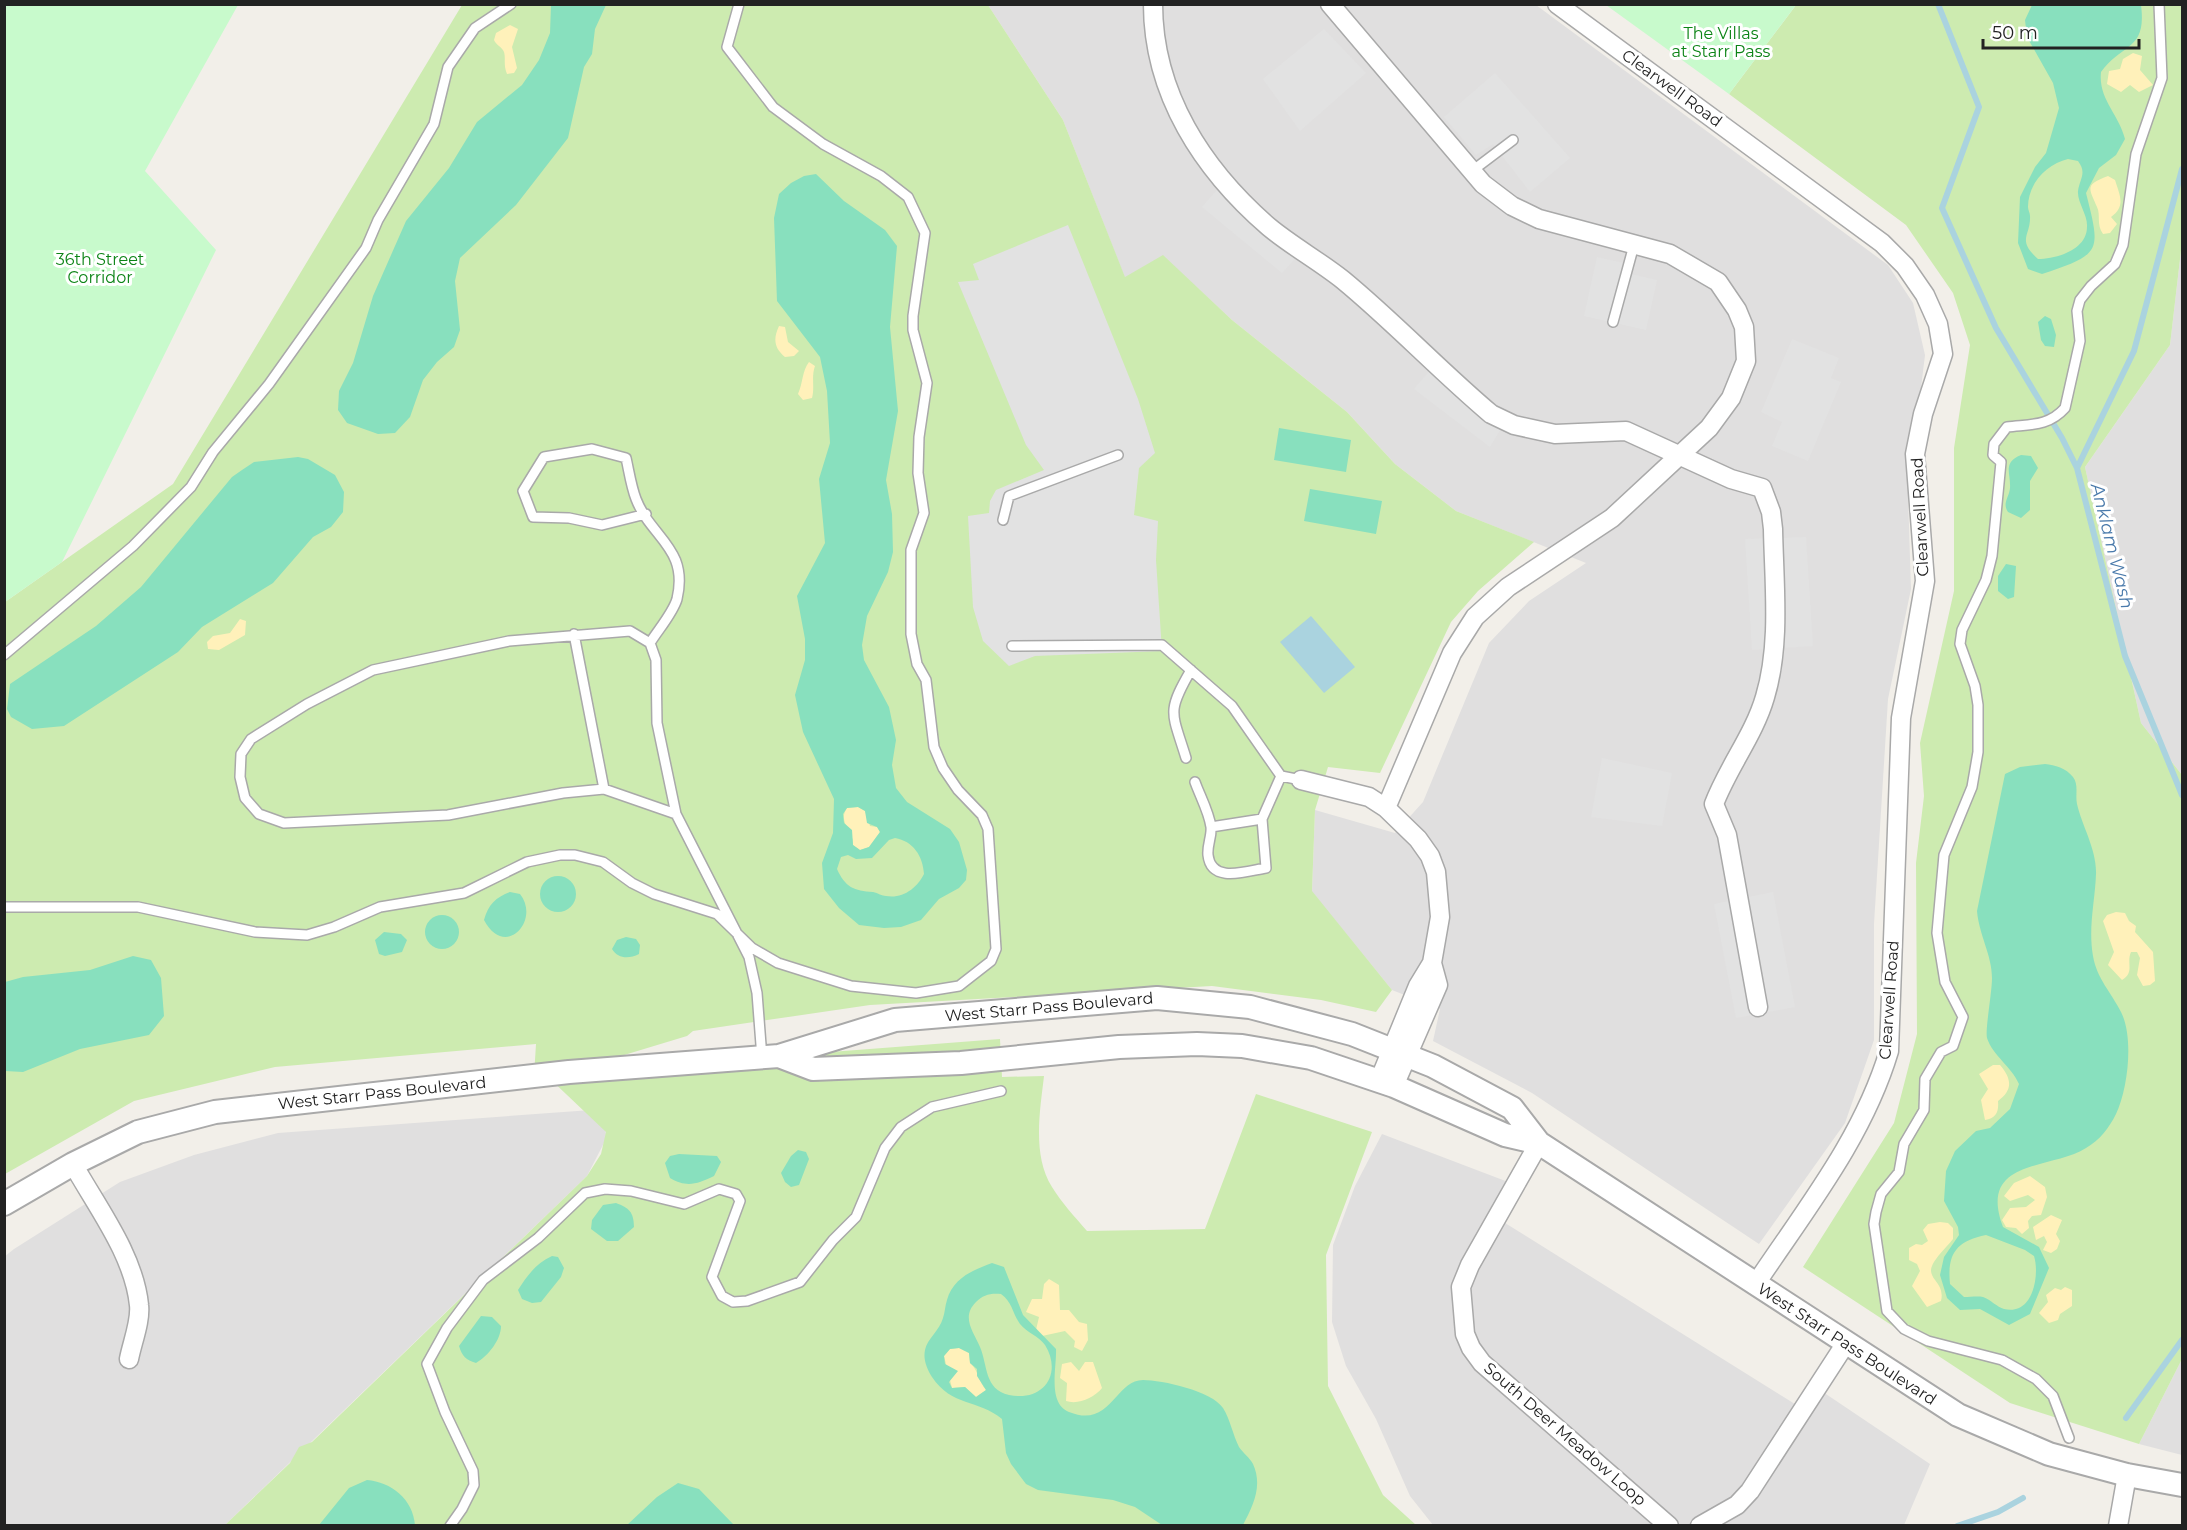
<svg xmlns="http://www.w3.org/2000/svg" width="2187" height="1530" font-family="Montserrat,sans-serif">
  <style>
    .residential { fill: #e0dfdf }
    .grass { fill: #cdebb0 }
    .sand { fill: #fff1ba }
    .park { fill: #c8facc }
    .pitch { fill: #88e0be; fill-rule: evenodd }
    .parking { fill: #e2e2e2 }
    .water { fill: #aad3df }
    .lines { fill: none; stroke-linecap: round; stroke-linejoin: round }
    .stream { stroke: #aad3df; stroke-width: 6 }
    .service-casing { stroke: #a9a9a9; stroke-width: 12 }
    .minor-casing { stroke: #a9a9a9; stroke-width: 21 }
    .tertiary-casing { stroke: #a9a9a9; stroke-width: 26 }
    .service { stroke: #fff; stroke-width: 9 }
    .minor { stroke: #fff; stroke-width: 18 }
    .tertiary { stroke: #fff; stroke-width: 22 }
    .labels { text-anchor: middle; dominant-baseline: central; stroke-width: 6; stroke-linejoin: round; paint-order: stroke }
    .park-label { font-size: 16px; fill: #0c8416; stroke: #fff }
    .street-label { font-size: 16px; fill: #222; stroke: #fff }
    .water-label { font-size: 18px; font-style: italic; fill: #4a7aab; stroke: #fff }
  </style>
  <rect width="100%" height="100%" fill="#f2efe9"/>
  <path class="residential" d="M988 5H1536L1888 265 1913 303 1925 355 1908 495 1911 589 1888 699 1874 924V1040L1845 1123 1759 1244 1532 1093 1433 1041 1440 1009 1392 990 1312 892 1315 810 1395 833 1423 802 1489 643 1529 601 1586 563 1456 511 1395 464 1347 412 1232 320 1163 256 1125 278 1063 120Z
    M2182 242V775L2141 723 2085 467 2170 345Z
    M605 1109 606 1139 587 1176 225 1525H5L4 1257 14 1249 120 1182 194 1155 278 1133Z
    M1382 1134 1516 1185 1497 1218 1803 1409 1817 1388 1930 1464 1904 1525H1433L1410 1496 1376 1419 1346 1366 1332 1322 1333 1245 1355 1186Z
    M2182 1359V1455L2139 1444Z"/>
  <path class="grass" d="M462 5H988L1063 120 1125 277 1163 255 1232 320 1347 412 1395 464 1456 511 1534 542 1478 591 1451 622 1380 773 1328 767 1315 810 1312 891 1392 990 1376 1012 1321 1000 1212 986 870 1005 693 1031 687 1036 568 1072 1000 1039 1002 1077 1044 1076C1040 1111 1032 1155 1052 1187 1061 1202 1075 1217 1087 1231L1205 1229 1256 1094 1372 1132 1326 1255 1328 1386 1383 1495 1416 1525H225L290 1463 299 1447 312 1442 587 1176 601 1154 606 1132 546 1075 534 1076 536 1044 275 1067 134 1101 5 1174V602L173 484Z
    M1796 5H2182V242L2170 345 2085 467 2141 723 2182 775V1359L2139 1444 2010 1403 1803 1267 1894 1123 1917 1034 1916 863 1924 796 1920 743 1954 591V448L1970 345 1953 293 1906 225 1729 94Z"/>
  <path class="sand" d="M510 25 518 29 512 47 517 68 514 73 507 74C503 64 506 59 504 52 502 47 496 45 494 40L496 33Z
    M2133 53 2142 56 2140 70 2153 85 2139 92 2130 85 2121 92 2107 84 2109 71 2120 69 2123 59Z
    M2108 176 2115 180C2120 196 2126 206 2111 217L2117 224 2110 233 2103 234C2096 224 2101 215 2097 207 2089 188 2084 185 2108 176Z
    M779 326 785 327 788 342 799 351 794 356 785 357C774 348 773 339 779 326Z
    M809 362 815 366C811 377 815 387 812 398L803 400 798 394C803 383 802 371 809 362Z
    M240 619 246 621 245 635 219 650 208 649 207 642 213 636 230 633Z
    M858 807 865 811 870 826 877 827 880 832 869 847 860 850 853 845C854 830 837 823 847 808Z
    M2116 912 2125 913 2129 921 2136 926 2135 932 2153 952 2155 981 2150 985 2143 986 2137 975 2140 958 2137 952H2131C2126 963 2135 972 2122 980L2108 965 2114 952 2103 921 2107 915Z
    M1993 1065H2000C2012 1079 2013 1090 1998 1101 1999 1112 1996 1118 1985 1120L1981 1100 1988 1089 1979 1074Z
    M2030 1176 2045 1187 2047 1197 2041 1215 2032 1216 2028 1221 2029 1228 2022 1234 2016 1228 2006 1227 2002 1220 2010 1208 2026 1207 2035 1200 2028 1195 2010 1201 2004 1196 2014 1183Z
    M2051 1215 2062 1220 2056 1234 2060 1241 2057 1249 2051 1253 2043 1250 2047 1242 2044 1236 2036 1240 2033 1227Z
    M1940 1222 1948 1223 1953 1228V1239C1947 1247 1932 1260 1931 1270 1931 1281 1945 1284 1941 1301L1927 1307 1912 1286 1920 1271 1917 1264 1909 1260V1248L1916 1244 1922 1245 1928 1241 1923 1230 1928 1224Z
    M1049 1279 1059 1285 1060 1310H1069L1079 1322 1087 1324 1088 1340 1082 1351 1074 1347 1075 1341 1065 1331 1042 1336 1036 1330 1039 1317 1026 1312 1032 1299H1042L1044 1284Z
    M2065 1287 2072 1290V1306L2060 1314 2058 1320 2049 1323 2039 1313 2048 1302 2046 1295 2055 1288 2061 1290Z
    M959 1348 969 1353 970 1363C979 1371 978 1381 986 1390L976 1397 965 1387 952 1388 944 1356 950 1349Z
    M1071 1362 1079 1371 1085 1362H1093L1102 1388C1094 1398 1078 1405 1066 1401L1067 1383 1060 1378 1062 1364Z"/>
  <path class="park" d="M5 4 238 5 145 171 216 250 62 562 5 602Z
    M1606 5H1796L1729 94Z"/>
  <path class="pitch" d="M551 5H606L595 29 592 54 584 67 568 138 516 205 460 258 455 281 460 330 454 347 437 362 423 380 410 417 395 433 378 434 347 423 338 410 339 391 353 363 373 296 406 221 449 168 477 122 522 85 539 60 550 33Z
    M2032 5H2141C2147 51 2122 43 2101 72 2098 99 2119 114 2125 139L2116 155 2099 168 2086 193C2101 252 2102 254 2042 274L2028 269 2018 243 2020 197 2035 167 2046 153 2059 108 2053 83 2027 37 2025 20ZM2068 159 2078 161C2087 173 2080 178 2078 191 2077 202 2088 215 2087 227 2087 250 2056 259 2038 259 2016 239 2031 236 2030 216 2030 213 2028 210 2028 207 2028 183 2047 164 2068 159Z
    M816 174 844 201 885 230 897 246 890 327 898 411 886 480 892 514 893 552 888 572 867 616 862 645 864 660 889 707 896 740 892 765 896 788 907 802 950 829 959 842 967 870 966 880 959 888 939 899 921 920 901 927 884 928 859 925 839 908 824 889 822 863 833 833 834 799 803 732 795 695 805 660V639L797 596 825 543 819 479 830 443 827 391 820 357 777 301 774 218 779 194 791 183 804 176ZM858 807 865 811 867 823 877 827 880 832 869 847 860 850 853 845 852 830 844 823 843 814 847 808ZM895 838C913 841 923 856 924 874 917 888 903 899 886 896 882 896 878 893 873 892 854 891 845 887 837 869L841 857 848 855 856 859 872 858 889 840Z
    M2045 316 2051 319 2056 335 2054 347 2045 346 2041 340 2038 322Z
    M1279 428 1351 440 1346 472 1274 460Z
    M2021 455 2031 456 2038 468 2030 481V510L2021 518 2008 512C2002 503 2009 498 2010 488 2011 473 2002 463 2021 455Z
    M298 457 308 459 335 475 344 492 343 512 331 527 313 537 273 583 202 627 178 652 64 726 32 729 11 717 7 709 10 684 96 626 141 587 232 477 242 470 254 462Z
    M1310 489 1382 501 1376 534 1304 521Z
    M2006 564 2016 566 2014 597 2008 599 1998 591V576Z
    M2045 764C2055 765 2066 768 2073 777 2079 785 2075 795 2077 804 2082 826 2097 850 2096 874 2095 902 2088 927 2093 956 2097 979 2111 992 2121 1012 2134 1037 2128 1089 2116 1114 2109 1128 2100 1140 2086 1148 2052 1170 1977 1158 2003 1227L2039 1247 2049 1268 2030 1314 2009 1325 1980 1309 1960 1310 1947 1298 1940 1275 1944 1257 1959 1235 1958 1227 1944 1201 1946 1171 1955 1151 1976 1131 1990 1128 2010 1109 2019 1084C2011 1066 1993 1056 1987 1038 1985 1029 1992 993 1992 978 1992 955 1979 935 1977 911L2005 774 2020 767ZM1986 1235 2025 1250 2034 1256C2040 1275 2033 1316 2004 1309 1997 1307 1991 1300 1983 1297 1978 1296 1970 1297 1964 1297L1950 1284C1947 1254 1956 1241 1986 1235Z
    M540 894a18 18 0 1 1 36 0a18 18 0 1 1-36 0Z
    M510 892 520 894C541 920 505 960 484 920 488 905 496 897 510 892Z
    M425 932a17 17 0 1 1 34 0a17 17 0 1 1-34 0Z
    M384 932 401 934 407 940 402 952 385 956 379 954 375 940Z
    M626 937 636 939 640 945 639 954C629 959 618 959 612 949L617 940Z
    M133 956 151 960 161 978 164 1016 149 1035 80 1049 23 1072 5 1071V982L23 977 90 970Z
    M798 1150 806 1152 809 1159 799 1185 791 1187 785 1182 781 1173 791 1156Z
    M679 1154 717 1156 721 1162 714 1176C697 1184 687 1188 670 1178L665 1163 670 1156Z
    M616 1203C629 1208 634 1212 634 1227L618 1241H607L591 1229 592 1220 603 1205Z
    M552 1256 558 1257 564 1268 561 1277 541 1302 532 1303 522 1299 518 1290C527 1276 536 1263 552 1256Z
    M992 1263 1004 1267 1023 1315 1056 1349C1057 1367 1047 1403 1069 1412 1111 1429 1115 1380 1143 1380 1162 1380 1212 1391 1223 1408 1230 1419 1233 1435 1239 1447 1243 1453 1250 1458 1253 1464 1263 1486 1253 1506 1243 1525H1162L1135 1507 1113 1500 1038 1490 1026 1484 1011 1464 1006 1453 1002 1419C978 1399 952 1407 932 1377 927 1369 923 1360 925 1350 927 1339 940 1330 943 1318 945 1312 945 1306 947 1300 953 1278 973 1270 992 1263ZM1001 1294C1013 1303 1012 1313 1020 1324 1027 1333 1039 1336 1045 1345 1063 1374 1043 1402 1009 1395 984 1389 988 1366 980 1347 973 1331 961 1317 976 1302 983 1295 990 1293 1001 1294ZM959 1348 969 1353 970 1363 977 1369V1376L986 1390 976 1397 965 1387 952 1388 949 1382 958 1371 945 1364 944 1356 950 1349Z
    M481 1316 492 1317 501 1326C501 1340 488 1356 476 1363 466 1360 462 1356 459 1346Z
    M367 1480C391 1482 413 1499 415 1525H319L349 1488Z
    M678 1483 699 1489 734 1525H627L657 1497Z"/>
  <path class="parking" d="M1324 29 1366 73 1300 131 1263 79Z
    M1495 73 1570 158 1530 192 1493 144 1476 155 1444 117Z
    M1224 182 1304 249 1282 273 1202 207Z
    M1068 225 1138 399 1155 453 1139 468 1134 515 1158 521 1156 560 1162 651 1035 656 1009 666 983 641 973 607 968 516 989 513 990 501 996 490 1044 470 1026 445 958 282 979 280 973 264Z
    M1597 257 1624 263 1622 272 1657 280 1646 330 1584 316Z
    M1792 339 1839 358 1831 378 1841 382 1808 461 1772 446 1782 422 1761 412Z
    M1433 367 1502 427 1490 447 1414 389Z
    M1806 537 1813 646 1752 650 1745 539Z
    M1602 758 1672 773 1662 826 1591 817Z
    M1773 892 1795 1007 1736 1018 1714 904Z"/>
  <path class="water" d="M1311 616 1355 667 1324 693 1280 642Z"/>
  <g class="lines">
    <path class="stream" d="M1938 4 1979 107 1942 208 1996 328 2062 438 2077 468
      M2182 169 2134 351 2077 468 2125 656 2182 795
      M2126 1418 2182 1340
      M1957 1526 1998 1512 2023 1498"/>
    <g class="service-casing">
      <path id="service" d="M1472 171 1513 140
        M1613 322 1634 245
        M646 514 602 525 569 518 533 517 523 491 544 457 592 449 626 458C629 471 631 486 636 499 651 538 689 548 677 599 673 613 658 630 650 643
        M1003 520 1009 496 1118 455
        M574 634 604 789
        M1012 646 1162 645 1232 706 1281 776 1301 780
        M4 655 133 546 191 487 213 452 269 384 366 248 378 220 434 124 448 67 475 28 511 4
        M1186 758C1172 712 1166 713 1191 670
        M1195 782C1200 796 1209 812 1211 827 1212 836 1207 845 1208 855 1211 884 1247 871 1266 868L1262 819 1281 776
        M676 814 604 789 563 793 448 815 284 823 259 814 245 798 240 777 241 754 251 739 307 704 373 670 509 641 630 631 650 643 656 660 657 723 676 814 749 957 757 993 762 1058
        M1211 827 1262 819
        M4 907H138L255 932 307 935 334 927 380 907 464 893 527 862 560 855H575L603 862 632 883 654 894 717 914 752 948 778 963 851 986 916 993 959 986 991 961 996 949 988 829 982 815 958 790 943 768 934 747 926 680 917 664 911 634V550L924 513 918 473 919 437 927 383 913 330V316L925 233 908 197 881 176 823 144 773 107 727 47 739 4
        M2069 1438 2053 1396 2036 1379 2002 1360 1928 1341 1904 1329 1887 1311 1874 1224 1876 1212 1881 1194 1899 1172 1904 1144 1924 1110 1925 1079 1941 1052 1953 1046 1963 1017 1945 982 1937 933 1944 855 1972 787 1978 752V705L1975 686 1960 644 1962 630 1986 580 1992 556 2001 462 1993 455 1994 444 2007 427C2029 424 2048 427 2065 408L2080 341 2077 311 2080 300 2091 286 2115 264 2123 245 2136 154 2162 78 2159 4
        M450 1526 462 1509 474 1485 473 1471 445 1412 427 1364 447 1328 483 1280 538 1238 585 1193 605 1189 631 1191 684 1204 719 1189 736 1194 740 1201 712 1277 722 1296 733 1302 747 1301 800 1282 833 1240 856 1217 885 1148 901 1127 932 1107 1001 1091"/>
    </g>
    <g class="minor-casing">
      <path id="minor" d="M1153 4C1153 94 1203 170 1269 227 1292 246 1319 261 1343 280 1394 322 1440 371 1491 414L1514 425 1555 434 1626 431 1731 479 1762 488 1771 512 1773 529C1774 584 1781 644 1765 697 1754 735 1728 767 1714 804L1727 835 1758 1007
        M1330 4 1483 184 1512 206 1539 219 1670 254 1718 282 1737 310 1744 327 1746 361 1731 398 1709 428 1612 518 1508 587 1475 617 1452 653 1386 808
        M1557 4 1882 243 1905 266 1925 295 1938 324 1943 354 1923 414 1915 454 1925 581 1901 718 1889 1051C1863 1138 1805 1210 1755 1285
        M1301 780 1369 797 1386 808 1418 839 1430 856 1436 872 1440 917 1432 963 1418 986 1379 1081
        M1394 1086 1438 985 1432 963
        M1539 1143 1470 1265 1461 1287 1465 1334 1471 1348 1482 1363 1669 1526
        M73 1164C97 1207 134 1255 139 1305 141 1321 132 1343 129 1359
        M1700 1526 1737 1505 1750 1491 1846 1343
        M2118 1526 2127 1475"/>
    </g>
    <g class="tertiary-casing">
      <path id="tertiary" d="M779 1056 813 1069 961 1063 1119 1047 1197 1044 1242 1046 1311 1058 1394 1086 1505 1135 1539 1143
        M4 1204 73 1164 138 1132 215 1112 569 1072 779 1056 895 1020 1157 998 1250 1007 1352 1034 1433 1066 1512 1108 1539 1143 1958 1415 2049 1454 2127 1475 2182 1485"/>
    </g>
    <use href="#service" class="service"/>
    <use href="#minor" class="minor"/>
    <use href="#tertiary" class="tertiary"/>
  </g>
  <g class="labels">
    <g class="park-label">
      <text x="1721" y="33">The Villas<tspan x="1721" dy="18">at Starr Pass</tspan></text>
      <text x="100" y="259">36th Street<tspan x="100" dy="18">Corridor</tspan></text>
    </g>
    <g class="street-label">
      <text transform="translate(1672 88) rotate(36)">Clearwell Road</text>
      <text transform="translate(1920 517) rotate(-93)">Clearwell Road</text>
      <text transform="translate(1889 1000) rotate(-86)">Clearwell Road</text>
      <text transform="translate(1049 1007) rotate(-5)">West Starr Pass Boulevard</text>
      <text transform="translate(382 1093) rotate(-6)">West Starr Pass Boulevard</text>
      <text transform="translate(1847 1344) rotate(33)">West Starr Pass Boulevard</text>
      <text transform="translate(1565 1434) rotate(41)">South Deer Meadow Loop</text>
    </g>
    <g class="water-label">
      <text transform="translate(2112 546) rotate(76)">Anklam Wash</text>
    </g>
  </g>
  <rect width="2187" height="1530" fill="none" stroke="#222222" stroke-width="12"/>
  <path d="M1983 39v9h156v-9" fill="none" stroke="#222222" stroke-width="3"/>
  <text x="1992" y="39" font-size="18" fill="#222222" stroke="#ffffff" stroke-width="4.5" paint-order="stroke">50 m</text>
</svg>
